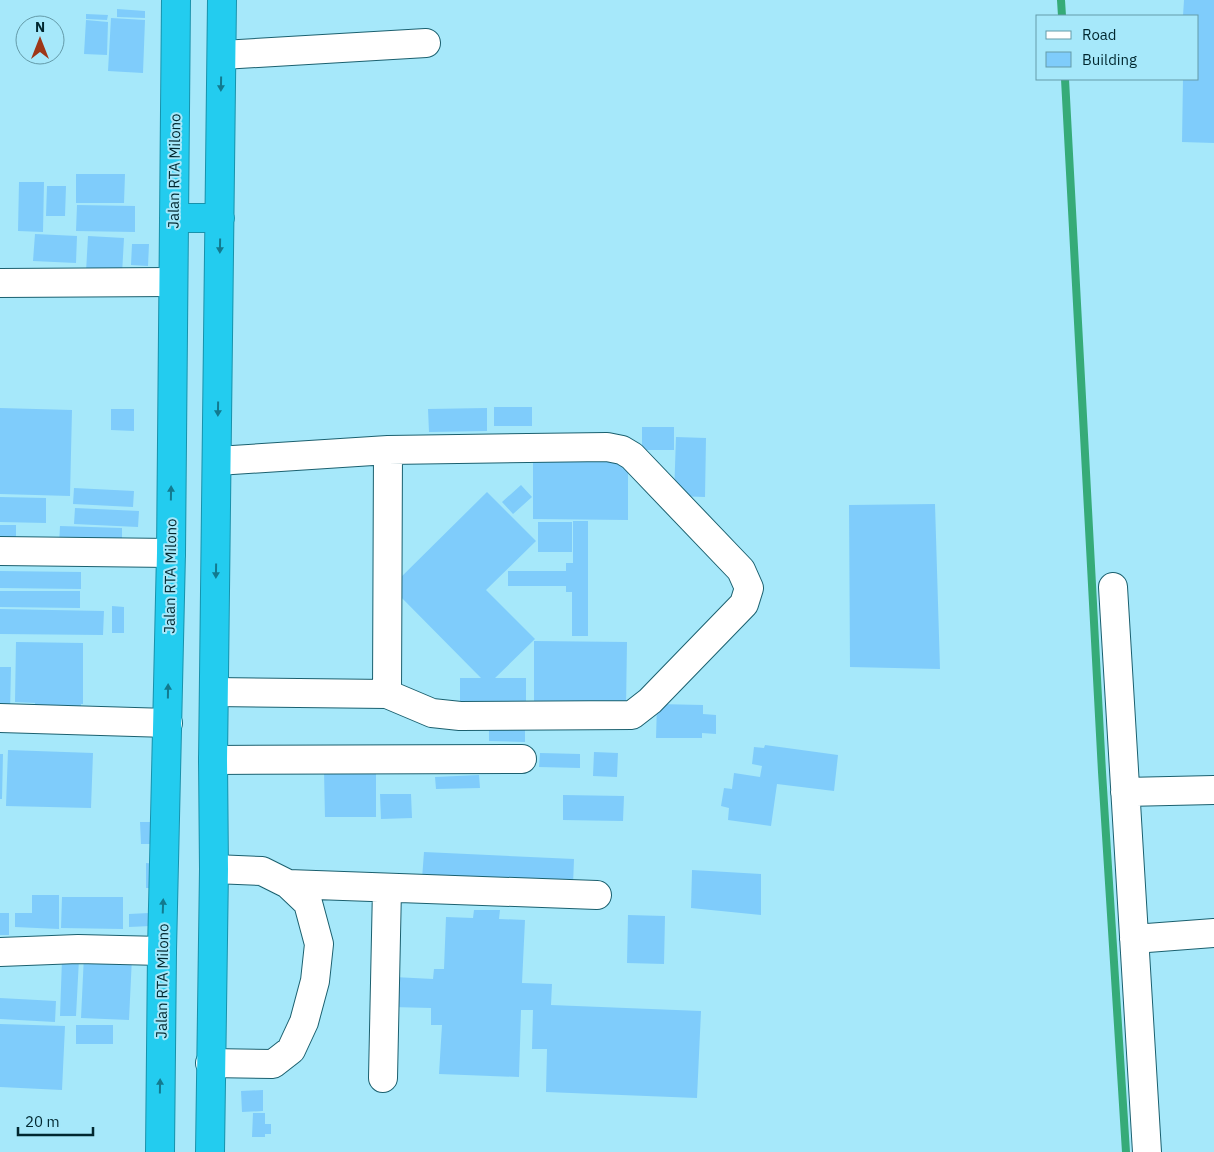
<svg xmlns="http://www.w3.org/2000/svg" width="1214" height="1152" font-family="'IBM Plex Sans',sans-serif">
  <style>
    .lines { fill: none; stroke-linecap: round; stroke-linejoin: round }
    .stream { stroke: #36ab78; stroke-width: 8 }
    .building { fill: #7fccfb }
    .minor-casing { stroke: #1b606f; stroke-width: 30 }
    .highway-casing { stroke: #1792ac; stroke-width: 30 }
    .minor { stroke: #fff; stroke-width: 28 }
    .highway { stroke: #23ccef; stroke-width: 28 }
    .oneway { fill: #127a8f }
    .labels { text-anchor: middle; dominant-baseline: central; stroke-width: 4; stroke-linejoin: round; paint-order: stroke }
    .street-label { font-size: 15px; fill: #01272f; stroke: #a6e8fa }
  </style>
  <rect width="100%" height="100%" fill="#a6e8fa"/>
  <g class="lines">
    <path class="stream" d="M1061 0 1062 16
      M1065 79 1102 772 1126 1152"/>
  </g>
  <path class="building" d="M1184 0H1214V143L1182 142 1183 79H1198V16H1183Z
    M117 9 145 11V18L117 17Z
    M86 14 108 15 107 20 86 19Z
    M111 18 145 20 143 73 108 71Z
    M86 20 108 22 107 55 84 54Z
    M76 174H125L124 203H76Z
    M19 182H44L43 232 18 231Z
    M47 186H66L65 216H46Z
    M77 205 135 206V232L76 231Z
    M35 234 77 236 76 263 33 261Z
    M88 236 124 238 122 274 86 272Z
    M132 244H149L148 266 131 265Z
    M494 407H532V426H494Z
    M0 408 72 410 70 496 0 494Z
    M487 408V431L429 432 428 409Z
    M111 409H134V431L111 430Z
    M642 427H674V450H642Z
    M676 437 706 438 705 497 674 496Z
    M533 455H628V520L533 519Z
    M521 485 532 497 513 514 502 502Z
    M74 488 134 491 133 507 73 504Z
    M487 492 536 541 486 590 535 639 495 678H526V701H460V678H481L391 587Z
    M0 497 46 498V523L0 522Z
    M935 504 940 669 850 667 849 505Z
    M75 508 139 511 138 527 74 524Z
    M573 521H588V636H572V592H566V586H508V571H566V563H573Z
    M538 522H572V552H538Z
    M0 525H16V545H0Z
    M60 526 122 528V547L59 545Z
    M0 571 81 572V589L0 588Z
    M0 591H80V608L0 607Z
    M112 606 124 607V633H112Z
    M0 609 104 611 103 635 0 634Z
    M534 641 627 642 626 709 534 708Z
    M16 642 83 643V704H81V716H35V703L15 702Z
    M0 667H11L10 713H0Z
    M657 704 703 705V714L716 715V734L702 733V738H656Z
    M489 723 525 724V742L489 741Z
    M765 745 838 755 834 791 777 784 771 826 728 820 729 808 721 806 724 788 732 789 734 773 760 777 762 766 752 764 754 747 764 748Z
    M8 750 93 753 91 808 6 806Z
    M594 752 618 753 617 777 593 776Z
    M540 753 580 754V768L539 767Z
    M0 754H3L2 799H0Z
    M324 771H376V817H325Z
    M479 775 480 788 436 789 435 777Z
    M380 794H411L412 818 381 819Z
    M563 795 624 796 623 821 563 820Z
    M140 822H153V844H141Z
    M424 852 574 859 573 885 422 879Z
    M146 863 157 864V888H146Z
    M692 870 761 874V915L691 908Z
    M32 895H59V929L15 927V913H32Z
    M62 897H123V929L61 928Z
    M474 910H500L499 919 525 920 522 983 552 984 551 1005 701 1011 697 1098 546 1092 547 1049H532L533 1010H521L519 1077 439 1074 442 1025H431V1008L392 1007 394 977 433 979 434 969H444L446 917 473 918Z
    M0 913H9V935H0Z
    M149 913 151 926 129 927V914Z
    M628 915 665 916 664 964 627 963Z
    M84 955 132 957 129 1020 81 1018Z
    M62 959H79L76 1016H60Z
    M0 998 56 1001 55 1022 0 1019Z
    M0 1024 65 1026 62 1090 0 1087Z
    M76 1025H113V1044H76Z
    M263 1090V1111L242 1112 241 1091Z
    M253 1113H265V1124H271V1134H265V1137H252Z"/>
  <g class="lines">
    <g class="minor-casing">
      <path id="minor" d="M222 55 426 43
        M0 283 172 282
        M0 551 171 553
        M1113 587 1147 1152
        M214 692 387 694 432 713 460 716 632 715 650 701 744 604 749 588 741 570 632 456 622 450 607 447 388 450 217 461
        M387 694 388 450
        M0 718 168 723
        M213 760 522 759
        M1125 792 1214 790
        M288 884 597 895
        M1134 939 1214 933
        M0 952 78 949 162 951
        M210 1063 273 1064 291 1050 304 1022 315 981 319 944 308 903 288 884 262 871 214 869
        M383 1078 387 888"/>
    </g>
    <g class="highway-casing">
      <path id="highway" d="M174 218H220
        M160 1152 162 951 171 553 176 0
        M210 1152 214 869 213 760 222 0"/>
    </g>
    <use href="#minor" class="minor"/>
    <use href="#highway" class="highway"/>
  </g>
  <defs><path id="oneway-solid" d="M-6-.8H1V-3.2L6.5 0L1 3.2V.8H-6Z" transform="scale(1.25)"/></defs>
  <g class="oneway">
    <use href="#oneway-solid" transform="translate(221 84) rotate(91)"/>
    <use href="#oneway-solid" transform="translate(220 246) rotate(91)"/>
    <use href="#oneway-solid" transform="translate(218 409) rotate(91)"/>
    <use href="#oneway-solid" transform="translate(171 493) rotate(-89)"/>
    <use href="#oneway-solid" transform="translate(216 571) rotate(91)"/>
    <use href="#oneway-solid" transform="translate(168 691) rotate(-89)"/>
    <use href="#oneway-solid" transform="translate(163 906) rotate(-88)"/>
    <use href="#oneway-solid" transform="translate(160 1086) rotate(-89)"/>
  </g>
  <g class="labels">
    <g class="street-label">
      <text transform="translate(174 171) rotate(-89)">Jalan RTA Milono</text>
      <text transform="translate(170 576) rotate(-89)">Jalan RTA Milono</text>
      <text transform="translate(162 981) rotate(-89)">Jalan RTA Milono</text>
    </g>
  </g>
  <rect x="1036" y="15" width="162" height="65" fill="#a6e8fa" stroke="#649ba9"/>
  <rect x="1046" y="31" width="25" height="8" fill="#ffffff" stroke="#649ba9"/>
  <text x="1082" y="40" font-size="15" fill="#01272f">Road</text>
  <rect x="1046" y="52" width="25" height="15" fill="#7fccfb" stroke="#649ba9"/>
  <text x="1082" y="65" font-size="15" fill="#01272f">Building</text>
  <g transform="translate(40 40)"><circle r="24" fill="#a6e8fa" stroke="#649ba9"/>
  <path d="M0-4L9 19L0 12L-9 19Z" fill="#9e3718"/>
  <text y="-8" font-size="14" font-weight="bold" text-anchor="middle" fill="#01272f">N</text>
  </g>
  <path d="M18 1127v8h75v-8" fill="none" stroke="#01272f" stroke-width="2.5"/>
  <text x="25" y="1127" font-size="15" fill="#01272f" stroke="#a6e8fa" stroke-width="4" paint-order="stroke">20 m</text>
</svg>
